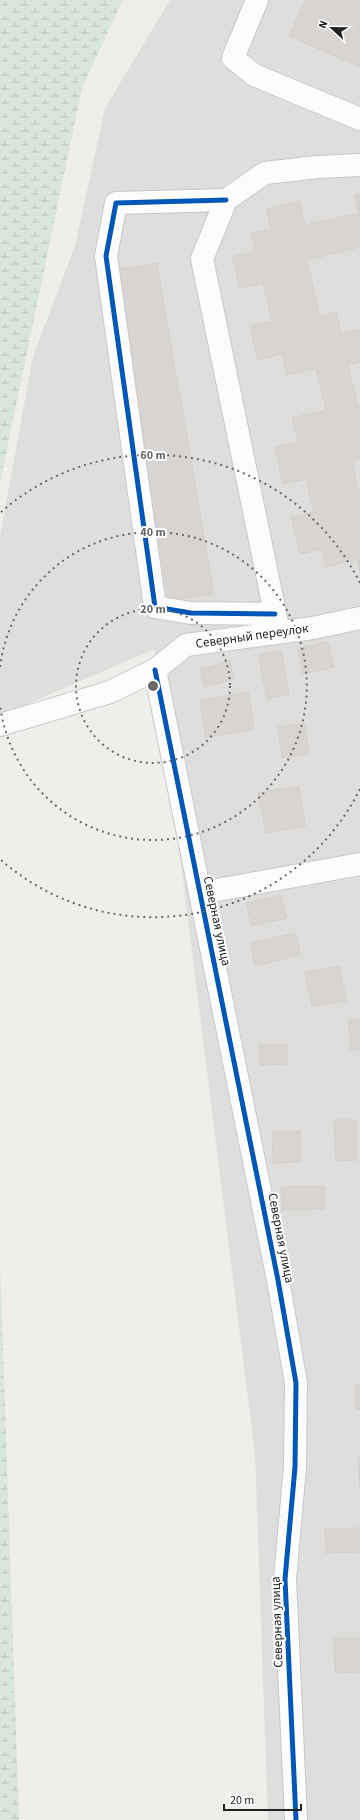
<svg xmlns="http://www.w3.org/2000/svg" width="360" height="1820" font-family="'Source Sans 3',sans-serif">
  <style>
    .residential { fill: #dfdedc }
    .wetland { fill: url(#wetland-marsh) }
    .building { fill: #d7d4d2; stroke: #d3d0cc }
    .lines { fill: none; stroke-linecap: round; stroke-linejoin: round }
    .minor-casing { stroke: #c9c8c7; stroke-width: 24 }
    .minor { stroke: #fdfcfc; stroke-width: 22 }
    .cycleway-casing { stroke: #fff; stroke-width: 8 }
    .cycleway { stroke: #0057b8; stroke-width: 5 }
    .ring { fill: none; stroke: #6a6968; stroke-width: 2; stroke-dasharray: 2 4 }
    .labels { text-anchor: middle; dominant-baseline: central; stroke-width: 4; stroke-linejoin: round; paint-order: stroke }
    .street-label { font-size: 13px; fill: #222; stroke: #fff }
    .centre { fill: #6a6968; stroke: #fff; stroke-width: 2 }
    .ring-label { font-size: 12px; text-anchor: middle; font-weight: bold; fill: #6a6968; stroke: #fff; stroke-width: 4; stroke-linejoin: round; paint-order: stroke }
  </style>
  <defs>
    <pattern id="wetland-marsh" width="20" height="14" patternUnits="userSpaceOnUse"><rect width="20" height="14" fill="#d9e6de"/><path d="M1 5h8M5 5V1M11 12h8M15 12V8" fill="none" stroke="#bac5be"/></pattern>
  </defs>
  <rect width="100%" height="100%" fill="#f0eeeb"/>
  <path class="residential" d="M170 0H360V1820H268L255 1454 154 649 0 716V537L33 356 75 246 105 108Z"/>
  <path class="wetland" d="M0 0H123L82 88 0 483Z
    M0 1260 19 1820H0Z"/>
  <path class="building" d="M305 0H360V67L289 36Z
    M360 193V247L307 260 320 316 336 312 341 333 360 329V362L348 365 358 406H360V459L352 461 360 498V571L357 559 326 567 322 549 300 554 291 517 314 512 306 479 283 484 275 447 298 442 292 418 326 410 316 368 287 375 282 354 258 360 250 326 272 321 263 283 240 288 232 257 255 251 251 233 271 229 266 209 300 201 305 225 359 213 354 195Z
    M157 263 214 594 169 601 113 270Z
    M328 642 334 667 303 674 298 648Z
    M281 650 289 694 267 699 258 655Z
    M230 661 234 679 204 687 200 669Z
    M248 692 254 729 206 737 200 700Z
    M305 723 309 754 282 758 278 727Z
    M299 786 305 826 266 833 258 793Z
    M281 895 287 918 252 926 246 903Z
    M296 933 300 955 255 966 250 943Z
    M340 966 346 1001 312 1007 305 972Z
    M360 1019V1049L351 1050 348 1020Z
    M259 1045H287L288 1064 260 1065Z
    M334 1120H356L357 1160 336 1161Z
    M272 1131H300L301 1162 273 1163Z
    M324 1186 325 1209 282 1210 281 1187Z
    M360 1385V1409H356L355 1386Z
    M358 1458H360V1488Z
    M360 1528V1552L326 1553 325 1529Z
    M334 1638H360V1672L335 1673Z"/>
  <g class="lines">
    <g class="minor-casing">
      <path id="minor" d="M257 0 233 58 254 75 360 119
        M226 200 116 203 106 256 155 607 191 613 275 614
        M279 632 202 259 226 200 265 173 317 167 360 165
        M155 670 278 1280 296 1383 295 1467 285 1579 296 1820
        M0 725 110 692 155 670 186 645 313 628 360 618
        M201 893 360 864"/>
    </g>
    <use href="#minor" class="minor"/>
    <g class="cycleway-casing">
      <path id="cycleway" d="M226 200 116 203 106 256 155 607 191 613 275 614
        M155 670 278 1280 296 1383 295 1467 285 1579 296 1820"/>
    </g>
    <use href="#cycleway" class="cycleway"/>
  </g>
  <g class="ring">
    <circle cx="153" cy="686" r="77"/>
    <path d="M0 667A154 154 0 1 1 0 705"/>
    <path d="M360 789A231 231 0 0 1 1 860M1 512A231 231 0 0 1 360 583"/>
  </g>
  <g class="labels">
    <g class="street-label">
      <text transform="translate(252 636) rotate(-8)">Северный переулок</text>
      <text transform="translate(217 921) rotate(78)">Северная улица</text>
      <text transform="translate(281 1238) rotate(79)">Северная улица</text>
      <text transform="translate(277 1622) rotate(-92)">Северная улица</text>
    </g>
  </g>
  <circle cx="153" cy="686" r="6" class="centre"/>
  <g class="ring-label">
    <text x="153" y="459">60 m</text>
    <text x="153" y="536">40 m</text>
    <text x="153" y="613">20 m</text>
  </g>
  <g transform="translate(332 28) rotate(292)" stroke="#ffffff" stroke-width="3" paint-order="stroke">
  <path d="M0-3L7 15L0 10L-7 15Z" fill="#222222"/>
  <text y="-6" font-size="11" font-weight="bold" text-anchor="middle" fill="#222222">N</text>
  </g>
  <path d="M224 1804v6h77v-6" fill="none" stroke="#222222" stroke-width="2"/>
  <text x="230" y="1804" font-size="12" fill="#222222" stroke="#ffffff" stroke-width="3" paint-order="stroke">20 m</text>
</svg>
